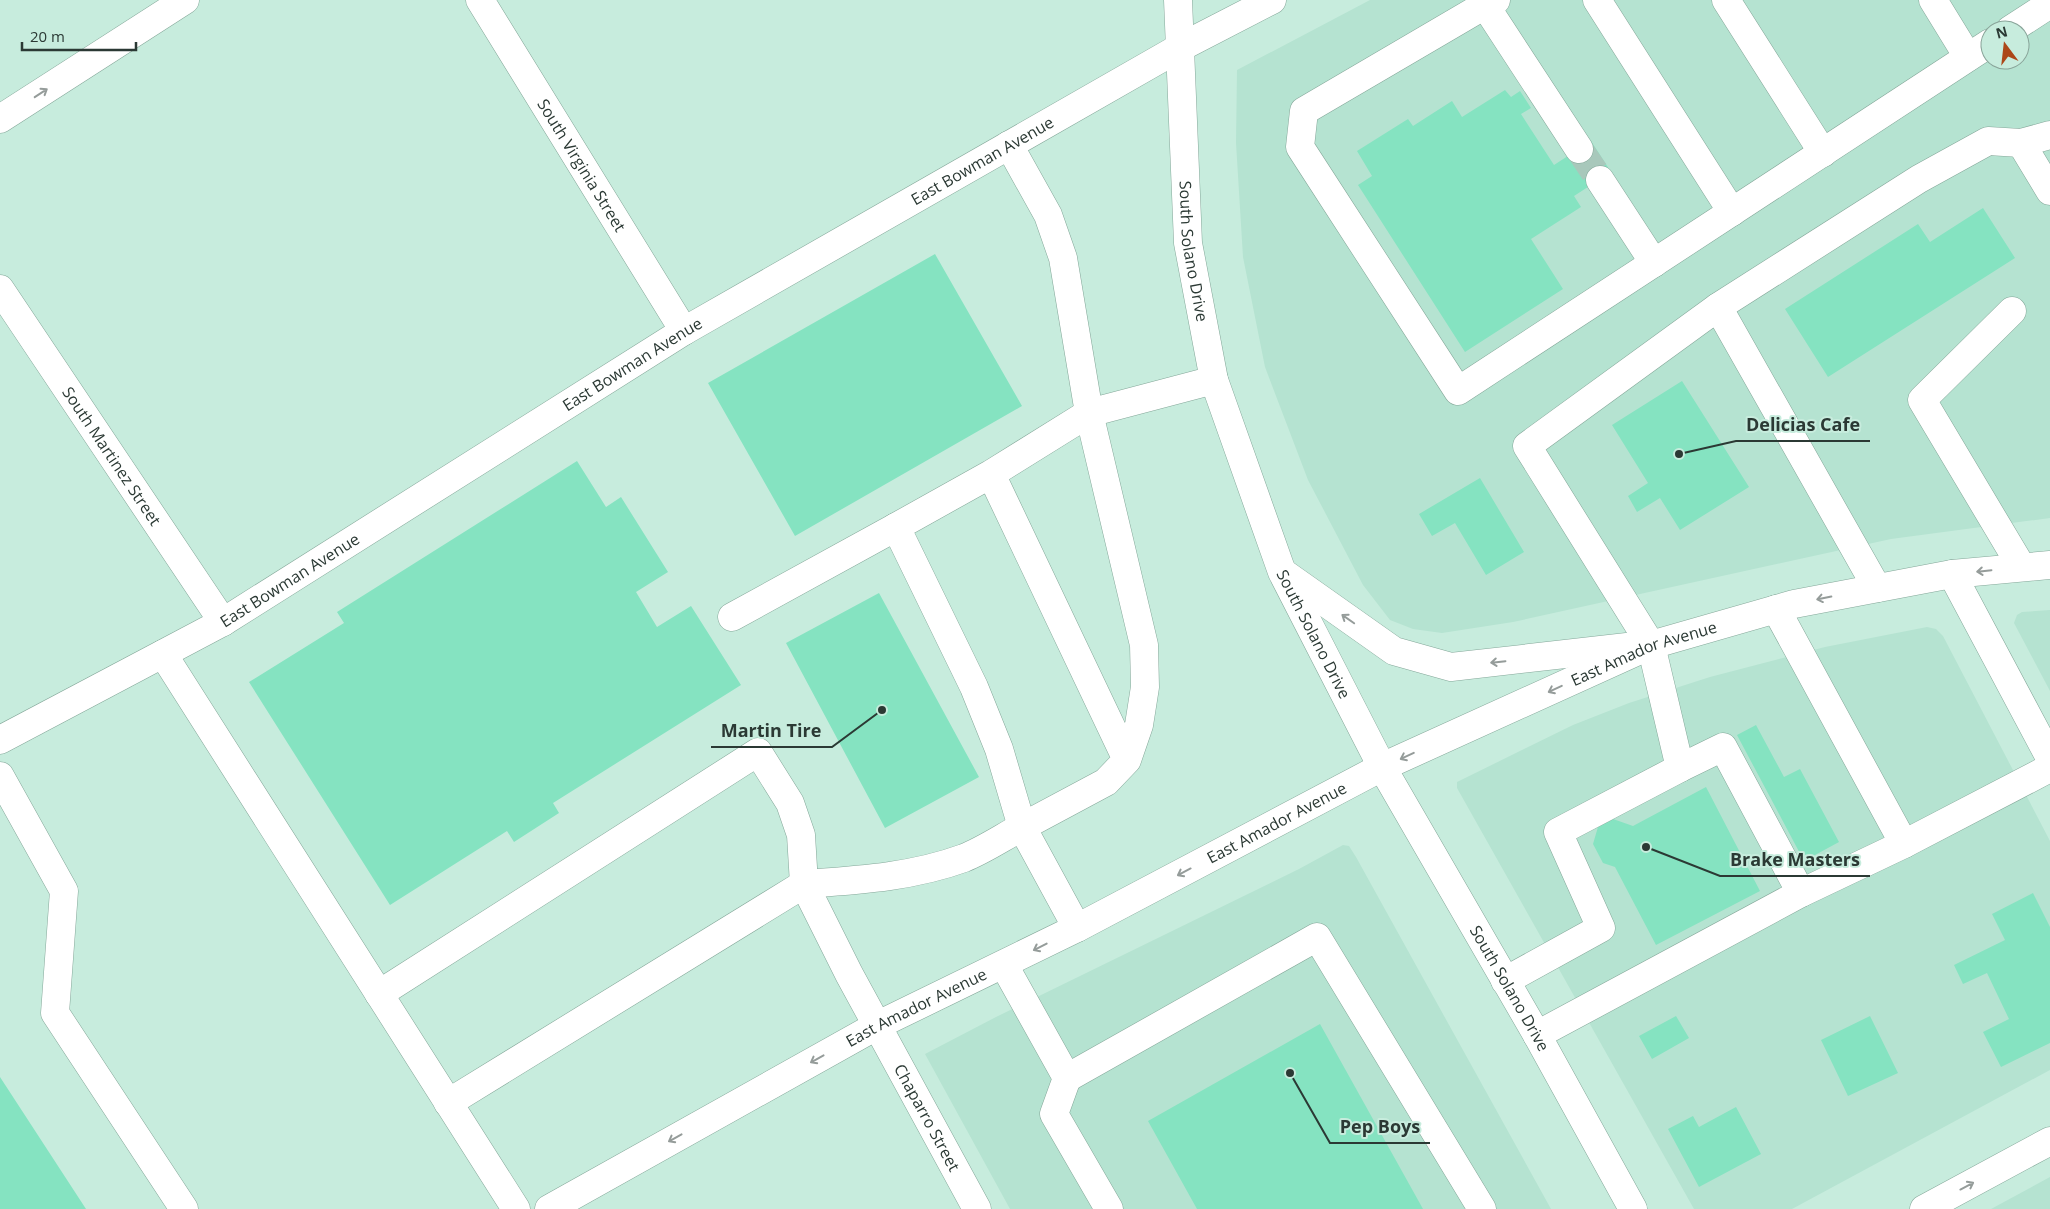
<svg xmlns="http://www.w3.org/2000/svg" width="2050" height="1209" font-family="'Open Sans',sans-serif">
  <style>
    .built { fill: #b5e3d1; fill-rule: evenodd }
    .building { fill: #85e3c1 }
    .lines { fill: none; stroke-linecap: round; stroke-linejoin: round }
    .minor-tunnel { stroke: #a8c8bb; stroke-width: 28; stroke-dasharray: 28 14; stroke-linecap: butt }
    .minor-casing { stroke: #84a799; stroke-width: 29 }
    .major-casing { stroke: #84a799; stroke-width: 29 }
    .minor { stroke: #fff; stroke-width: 28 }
    .major { stroke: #fff; stroke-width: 28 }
    .oneway { stroke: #959c9a }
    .labels { text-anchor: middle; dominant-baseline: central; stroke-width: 4; stroke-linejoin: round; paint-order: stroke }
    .street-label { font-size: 16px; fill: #2b3934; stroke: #c7ecdd }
    .leader { fill: none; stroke: #2b3934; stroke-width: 2 }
    .callout-dot { fill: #2b3934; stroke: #c7ecdd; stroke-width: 2 }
    .callout-label { font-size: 18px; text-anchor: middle; font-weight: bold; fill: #2b3934; stroke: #c7ecdd; stroke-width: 4; stroke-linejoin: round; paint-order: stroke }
  </style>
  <rect width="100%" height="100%" fill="#c7ecdd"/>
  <path class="built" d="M1370 0H2050V518L1891 539 1513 622 1442 633 1413 629 1390 620 1363 585 1308 480 1265 367 1243 257 1236 143 1237 70ZM1990 30H2020V60H1990Z
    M2050 610V691L2014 623 2017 615 2022 612Z
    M1927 627 1936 629 1943 636 2050 841V1070L1792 1209H1694L1457 788V782L1573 725 1629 703 1710 677 1825 647Z
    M1343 845 1349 846 1356 857 1551 1209H1010L925 1054 996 1017 1299 869Z
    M2050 1177V1209H1991Z"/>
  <path class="building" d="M1505 90 1511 97 1520 91 1531 108 1521 114 1554 165 1591 141 1611 172 1574 196 1581 207 1531 239 1563 289 1465 352 1358 185 1372 176 1357 151 1408 119 1413 126 1452 101 1462 117Z
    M1983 208 2015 258 1828 377 1785 309 1918 224 1930 242Z
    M935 254 1022 406 795 536 708 383Z
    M1682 381 1749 487 1680 530 1660 498 1637 512 1628 496 1648 483 1612 425Z
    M577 461 606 507 621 497 668 572 636 592 657 627 691 606 741 685 553 803 559 813 514 842 507 831 390 905 249 682 344 623 337 612Z
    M1480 478 1524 552 1486 575 1455 523 1432 536 1419 514Z
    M879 593 979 777 885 828 786 643Z
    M1756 725 1784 777 1800 769 1839 842 1804 861 1737 735Z
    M1706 787 1760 891 1656 945 1615 867 1603 863 1593 844 1598 827 1613 819 1633 826Z
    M2033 893 2050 927V1043L2001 1067 1983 1032 2009 1019 1987 973 1963 984 1954 965 2005 940 1992 914Z
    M1676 1016 1689 1038 1652 1059 1639 1036Z
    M1870 1016 1898 1073 1848 1096 1821 1040Z
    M1320 1024 1423 1209H1197L1148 1121Z
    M0 1077 86 1209H0Z
    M1736 1107 1761 1154 1699 1187 1668 1129 1693 1116 1699 1127Z"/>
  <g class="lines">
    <path class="minor-tunnel" d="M1579 149 1600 180"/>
    <g class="minor-casing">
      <g id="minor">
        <path id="s1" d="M480 0 684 331"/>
        <path d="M1482 0 1485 5 1304 111 1300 147 1458 391 1990 43"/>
        <path d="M1496 0 1485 5 1579 149"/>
        <path d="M1597 0 1732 212"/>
        <path d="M1726 0 1823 153"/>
        <path d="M1933 0 1968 57"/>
        <path d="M2010 30 2050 4"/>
        <path d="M0 119 185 0"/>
        <path d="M2021 143 2050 191"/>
        <path d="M1009 145 1048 215 1063 258 1089 413 1214 380"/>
        <path d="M1600 180 1654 263"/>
        <path id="s2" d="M0 289 223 622"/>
        <path d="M1718 307 1919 179 1988 141 2021 143 2050 135"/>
        <path d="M2012 311 1922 400 2021 566"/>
        <path d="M991 474 1089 413 1144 645 1145 687 1139 725 1127 760 1106 782 1022 827 999 749 974 687 896 527 991 474 1127 760"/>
        <path d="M1952 574 2050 758"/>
        <path d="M1776 609 1904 844"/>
        <path d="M732 617 896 527"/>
        <path d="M163 654 516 1209"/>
        <path id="s3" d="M0 740 223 622 684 331 1179 48 1272 0"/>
        <path d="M1680 768 1723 747 1801 893"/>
        <path d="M0 776 64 891 55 1013 184 1209"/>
        <path d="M1004 965 1067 1078 1054 1114 1109 1209"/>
        <path d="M1505 981 1601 928 1558 832 1680 768 1651 645 1527 446 1718 307 1877 588"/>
        <path d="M379 994 758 752 790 803 801 835 804 884C859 880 912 877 964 858 984 850 1003 837 1022 827L1077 928"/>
        <path d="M1537 1035 1801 893 1904 844 2050 768"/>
        <path d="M1067 1078 1317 937 1482 1209"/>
        <path id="s4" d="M448 1103 804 884 849 974 977 1209"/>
      </g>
    </g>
    <g class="major-casing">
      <g id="major">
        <path id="s5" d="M1178 0 1188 243 1214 380 1282 572 1382 767 1537 1035 1633 1209"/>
        <path d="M1285 574 1394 651 1451 667 1627 647"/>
        <path id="s6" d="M549 1209 878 1025 1077 928 1382 767 1651 645 1794 604 1952 574 2050 565"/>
        <path d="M1924 1209 2050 1141"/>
      </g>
    </g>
    <use href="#minor" class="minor"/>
    <use href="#major" class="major"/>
  </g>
  <defs><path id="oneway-shaft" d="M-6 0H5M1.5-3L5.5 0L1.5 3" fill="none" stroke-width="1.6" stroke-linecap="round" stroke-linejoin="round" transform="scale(1.25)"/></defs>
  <g class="oneway">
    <use href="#oneway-shaft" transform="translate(41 93) rotate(-33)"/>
    <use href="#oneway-shaft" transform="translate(1984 571) rotate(174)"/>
    <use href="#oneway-shaft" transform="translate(1824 598) rotate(169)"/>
    <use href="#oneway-shaft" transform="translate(1348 619) rotate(-145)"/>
    <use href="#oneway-shaft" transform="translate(1498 662) rotate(174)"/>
    <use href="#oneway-shaft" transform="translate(1555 689) rotate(155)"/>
    <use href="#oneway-shaft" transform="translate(1407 756) rotate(155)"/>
    <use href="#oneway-shaft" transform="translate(1184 872) rotate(152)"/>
    <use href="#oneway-shaft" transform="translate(1040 947) rotate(153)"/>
    <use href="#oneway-shaft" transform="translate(817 1059) rotate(151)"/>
    <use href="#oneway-shaft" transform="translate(675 1138) rotate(151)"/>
    <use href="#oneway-shaft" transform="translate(1967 1186) rotate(-28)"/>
  </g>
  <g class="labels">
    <g class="street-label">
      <text stroke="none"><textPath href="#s3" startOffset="1141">East Bowman Avenue</textPath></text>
      <text stroke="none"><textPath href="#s1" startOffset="194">South Virginia Street</textPath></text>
      <text stroke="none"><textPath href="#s5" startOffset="252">South Solano Drive</textPath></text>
      <text stroke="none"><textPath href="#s3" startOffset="736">East Bowman Avenue</textPath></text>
      <text stroke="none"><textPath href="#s2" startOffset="201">South Martinez Street</textPath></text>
      <text stroke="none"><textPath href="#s3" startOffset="331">East Bowman Avenue</textPath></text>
      <text stroke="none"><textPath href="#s5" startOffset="656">South Solano Drive</textPath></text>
      <text stroke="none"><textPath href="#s6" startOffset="1229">East Amador Avenue</textPath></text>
      <text stroke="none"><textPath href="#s6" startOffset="824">East Amador Avenue</textPath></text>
      <text stroke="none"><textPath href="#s5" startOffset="1061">South Solano Drive</textPath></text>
      <text stroke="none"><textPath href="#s6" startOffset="419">East Amador Avenue</textPath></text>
      <text stroke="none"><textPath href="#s4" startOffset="682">Chaparro Street</textPath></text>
    </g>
  </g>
  <path class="leader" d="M1679 454L1736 441H1870M882 710L832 747H711M1646 847L1720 876H1870M1290 1073L1330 1143H1430"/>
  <g class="callout-dot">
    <circle cx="1679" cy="454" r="5"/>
    <circle cx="882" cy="710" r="5"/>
    <circle cx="1646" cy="847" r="5"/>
    <circle cx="1290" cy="1073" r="5"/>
  </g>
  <g class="callout-label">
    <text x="1803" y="431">Delicias Cafe</text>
    <text x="771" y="737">Martin Tire</text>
    <text x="1795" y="866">Brake Masters</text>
    <text x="1380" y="1133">Pep Boys</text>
  </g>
  <g transform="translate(2005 45) rotate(345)"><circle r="24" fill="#c7ecdd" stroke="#89a499"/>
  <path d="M0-4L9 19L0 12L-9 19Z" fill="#ac4718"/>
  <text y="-8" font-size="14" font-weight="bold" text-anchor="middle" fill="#2b3934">N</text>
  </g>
  <path d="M22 42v8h114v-8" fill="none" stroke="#2b3934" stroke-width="2.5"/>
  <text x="30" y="42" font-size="15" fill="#2b3934" stroke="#c7ecdd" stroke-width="4" paint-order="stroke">20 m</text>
</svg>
